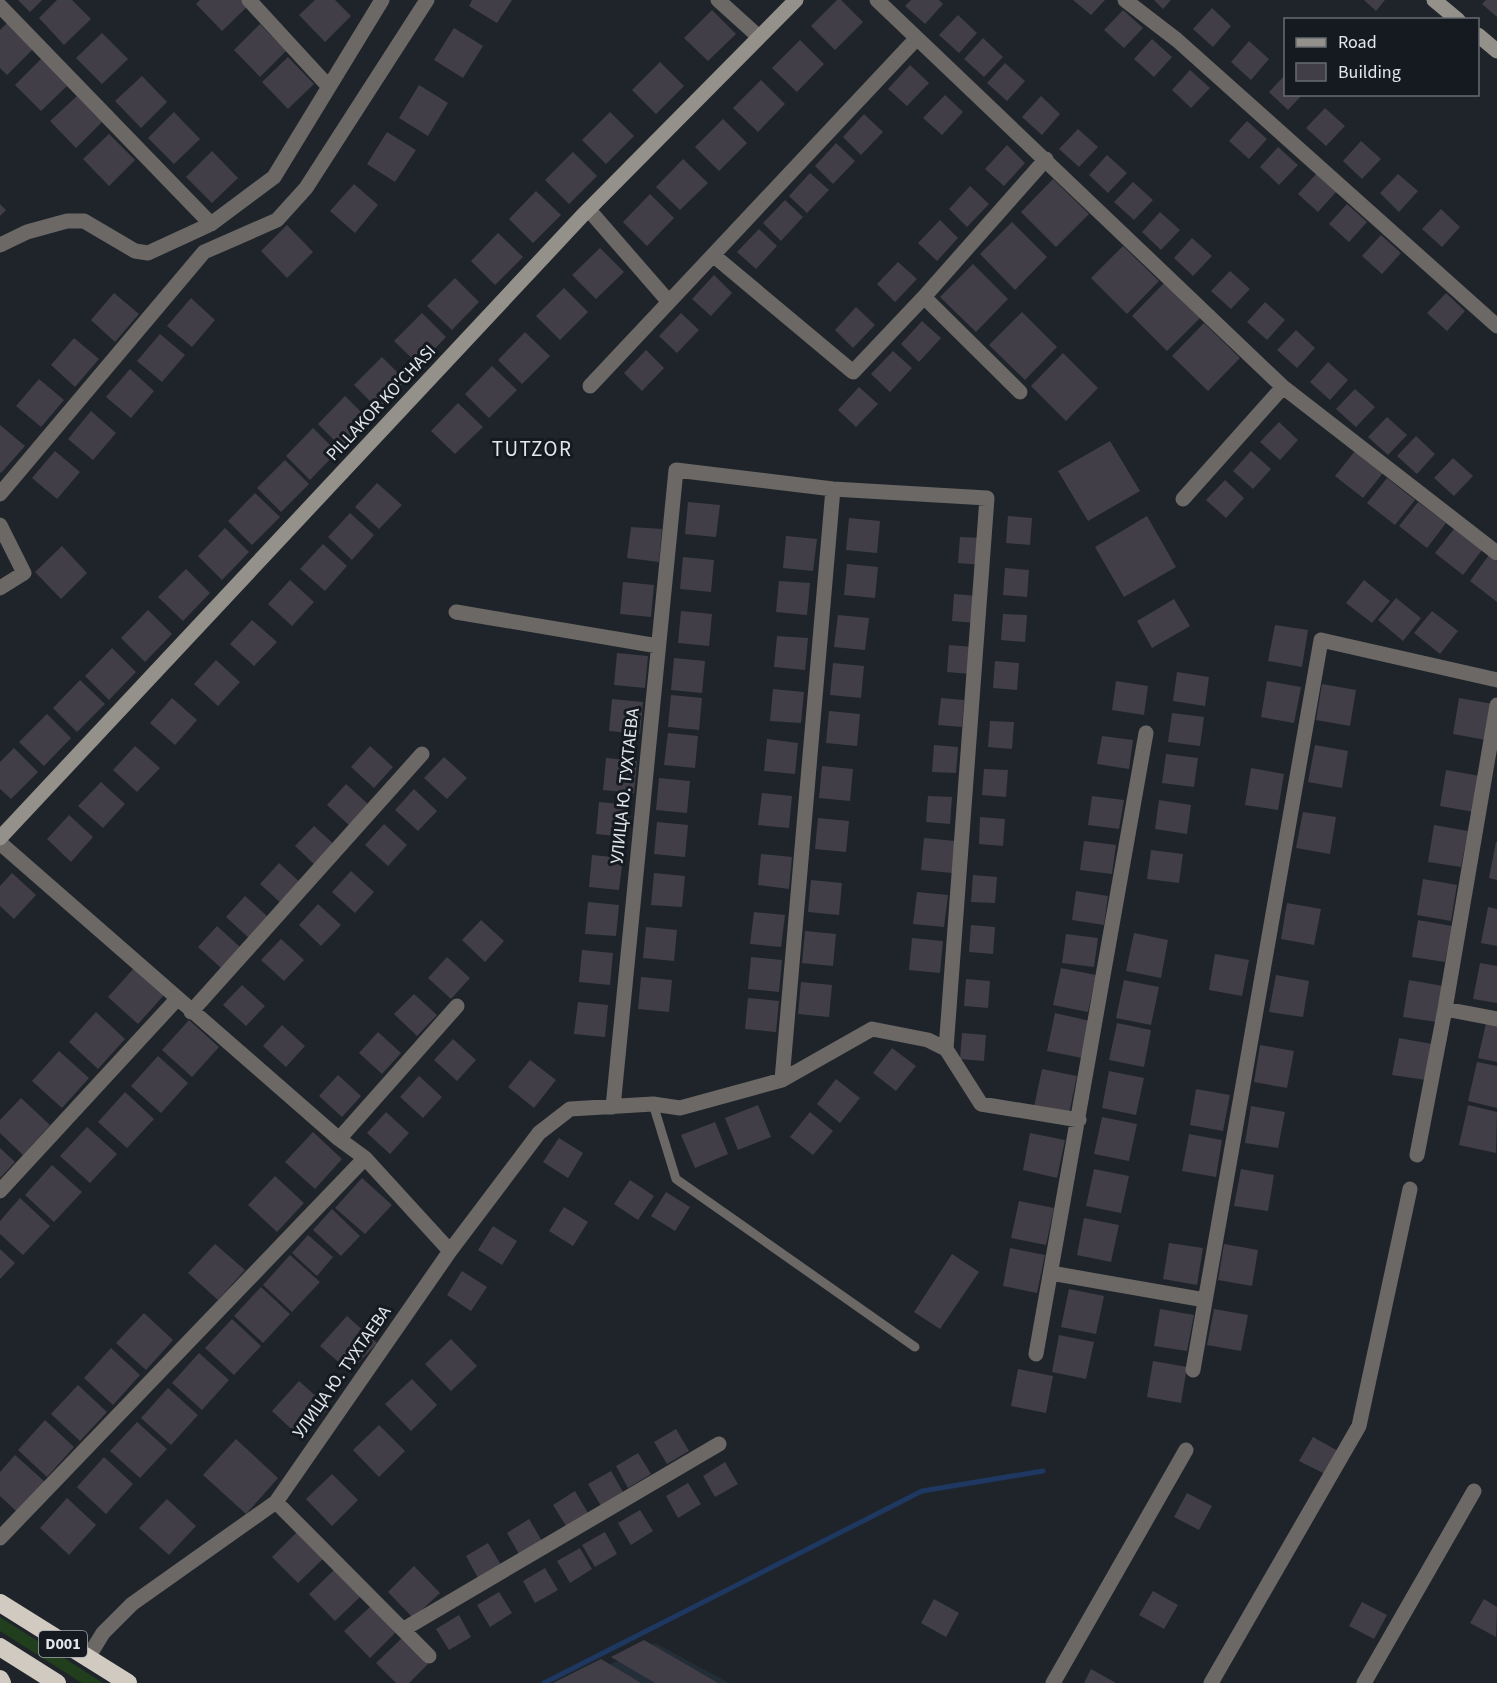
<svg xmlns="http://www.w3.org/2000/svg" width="1497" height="1683" font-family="'Source Sans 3',sans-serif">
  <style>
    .built { fill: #242e39 }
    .green { fill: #213f1d }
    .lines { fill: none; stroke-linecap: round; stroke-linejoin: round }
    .stream { stroke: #1e3861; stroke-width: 5 }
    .building { fill: #413e47 }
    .lane { stroke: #6b6865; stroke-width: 9 }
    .street { stroke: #6b6865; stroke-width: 15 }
    .secondary { stroke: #94908a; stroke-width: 15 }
    .highway { stroke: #d1cac1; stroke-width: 18 }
    .labels { text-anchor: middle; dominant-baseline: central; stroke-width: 6; stroke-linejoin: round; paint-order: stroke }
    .shield { fill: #151a21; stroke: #a5a9ae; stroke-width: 1.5 }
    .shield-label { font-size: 16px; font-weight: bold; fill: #e3e6eb }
    .street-label { font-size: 18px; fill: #e3e6eb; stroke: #151a21 }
    .quarter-label { font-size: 21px; letter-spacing: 1.5px; fill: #e3e6eb; stroke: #151a21 }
  </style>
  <rect width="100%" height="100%" fill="#1e242a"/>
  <path class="built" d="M655 1643 729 1683H571Z"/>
  <path class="green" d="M0 1617 103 1683H82L0 1631Z"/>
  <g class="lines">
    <path class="stream" d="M544 1683 922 1491 1043 1471"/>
  </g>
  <path class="building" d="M18 0H42L30 12Z
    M57 0H72L91 19 64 45 39 18Z
    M200 0H242L248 6 222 31 196 4Z
    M315 0H335L351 16 325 42 299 15Z
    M472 0H512L497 23 469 6Z
    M837 0H841L863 22 835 50 811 26Z
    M911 0H939L943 4 925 24 905 6Z
    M1073 0H1105L1091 15Z
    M1154 0H1171L1163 9Z
    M1364 0H1385L1376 11Z
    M1486 0H1497V17L1482 4Z
    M1212 8 1231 26 1213 47 1193 29Z
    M712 10 736 34 708 61 684 38Z
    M1123 10 1143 28 1124 48 1104 30Z
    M958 15 977 33 959 53 939 35Z
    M7 23 33 49 7 75 0 68V30Z
    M260 24 286 51 260 77 234 50Z
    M454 28 483 46 463 78 434 60Z
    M102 33 128 59 102 84 76 58Z
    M983 38 1003 57 984 77 964 59Z
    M1152 39 1172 57 1154 77 1134 59Z
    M800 40 824 64 797 92 772 68Z
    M1249 41 1269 59 1251 80 1231 62Z
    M288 57 314 84 288 109 262 82Z
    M41 59 67 86 41 111 15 85Z
    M660 62 684 86 656 114 632 90Z
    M1005 63 1025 81 1007 101 987 83Z
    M910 65 929 83 907 106 888 89Z
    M1190 70 1210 88 1191 108 1172 90Z
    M1286 74V94H1303L1288 110 1269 92Z
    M142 76 167 102 141 128 115 101Z
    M761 80 785 104 758 132 733 108Z
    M419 85 448 103 428 136 399 118Z
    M945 95 963 112 942 135 923 118Z
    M77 96 102 122 76 148 50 121Z
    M1041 96 1060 114 1042 135 1022 117Z
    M1325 108 1345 126 1326 146 1306 128Z
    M174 112 200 139 174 164 148 138Z
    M610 112 634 136 606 164 582 140Z
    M864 114 883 132 861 155 843 137Z
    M723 119 747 143 719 171 695 147Z
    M1247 121 1267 139 1249 159 1229 141Z
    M1078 129 1098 147 1079 167 1059 149Z
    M387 132 416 150 395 182 367 164Z
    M109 134 135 160 109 186 83 159Z
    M1361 141 1381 159 1362 179 1343 161Z
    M836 143 855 161 833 184 815 166Z
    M1007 145 1025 163 1004 186 985 169Z
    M1278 147 1298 165 1279 185 1260 167Z
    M212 151 238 178 212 203 186 177Z
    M573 152 597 176 569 204 545 180Z
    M1107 155 1127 173 1108 193 1089 175Z
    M683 159 708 183 680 210 656 187Z
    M810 173 829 190 807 213 789 196Z
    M1317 173 1337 191 1318 212 1298 194Z
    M1398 174 1418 191 1399 212 1380 193Z
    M1053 179 1089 214 1056 247 1021 212Z
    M1133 182 1153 200 1134 220 1114 202Z
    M354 184 378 205 355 233 330 211Z
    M970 186 989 204 967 227 949 209Z
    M536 191 561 215 533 243 509 219Z
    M650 194 674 218 647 246 623 222Z
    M785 200 803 217 781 241 763 223Z
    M0 204 6 210 0 216Z
    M1347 204 1367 222 1349 242 1329 224Z
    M1441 209 1460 227 1442 247 1422 229Z
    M1160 212 1180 230 1161 250 1142 232Z
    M940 220 958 238 937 261 918 243Z
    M1012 222 1047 257 1015 290 980 254Z
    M287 225 313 252 287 278 261 251Z
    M759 229 777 246 756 269 737 252Z
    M498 233 523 257 495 285 471 261Z
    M1381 235 1401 253 1382 274 1362 256Z
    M1192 238 1212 256 1193 276 1174 258Z
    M1123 246 1159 281 1127 314 1091 278Z
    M600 248 624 272 596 299 572 275Z
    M898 262 917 279 895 302 877 284Z
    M973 264 1008 299 976 332 940 297Z
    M1230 271 1250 289 1231 309 1211 291Z
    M714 275 732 293 711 316 692 299Z
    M455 278 479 302 452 330 427 306Z
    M1164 283 1200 318 1167 351 1132 316Z
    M564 288 588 312 560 340 536 316Z
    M114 293 139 314 115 342 91 320Z
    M1446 293 1465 311 1447 331 1427 313Z
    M191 298 215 320 192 347 167 326Z
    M1265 302 1285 320 1267 340 1247 322Z
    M856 307 875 325 853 348 835 330Z
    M1022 312 1057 347 1025 380 989 345Z
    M422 313 446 337 419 365 394 341Z
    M681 313 699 330 677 353 659 336Z
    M922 321 941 338 919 362 901 344Z
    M1204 323 1240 358 1208 391 1172 356Z
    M1296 330 1315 348 1297 368 1277 350Z
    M525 332 550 356 522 384 498 360Z
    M160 334 185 355 162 382 137 361Z
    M74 338 99 359 75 387 51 365Z
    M646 350 664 368 642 391 624 373Z
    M893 351 912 368 890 392 871 374Z
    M1063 353 1098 388 1066 421 1031 386Z
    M382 357 406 381 378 409 354 385Z
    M1328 362 1348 380 1330 400 1310 382Z
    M492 366 517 390 489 418 465 394Z
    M130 369 154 391 131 418 106 397Z
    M39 379 64 400 41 427 16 406Z
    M859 387 878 404 856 427 838 410Z
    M1355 389 1375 407 1356 427 1336 409Z
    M345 396 369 420 342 448 318 424Z
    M458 403 483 427 455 454 431 431Z
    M91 411 116 433 93 460 68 439Z
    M1387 417 1407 435 1388 455 1368 437Z
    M1279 422 1298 440 1280 460 1260 442Z
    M0 425 25 446 1 473 0 472Z
    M313 428 337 452 310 480 286 456Z
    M1416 436 1435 454 1417 474 1397 456Z
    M1110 441 1140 491 1088 521 1058 471Z
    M55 451 80 472 57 499 32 478Z
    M1251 451 1271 469 1253 489 1233 471Z
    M1355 451 1383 473 1363 498 1335 476Z
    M1453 458 1473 476 1454 496 1434 478Z
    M285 460 309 484 281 512 257 488Z
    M1387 478 1415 500 1395 525 1367 503Z
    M1225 480 1244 498 1226 518 1206 500Z
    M377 483 402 505 379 529 355 507Z
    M255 493 280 517 252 545 228 521Z
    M688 502 720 505 716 537 685 534Z
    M1418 502 1446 523 1427 548 1399 526Z
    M350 513 374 535 352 560 328 537Z
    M1008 516 1032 518 1030 545 1006 543Z
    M1147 516 1176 567 1124 597 1095 547Z
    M849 518 880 521 877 553 846 550Z
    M631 527 662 529 659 562 627 558Z
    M225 528 249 552 222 580 198 556Z
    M1454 529 1482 550 1463 575 1435 553Z
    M786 536 817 539 813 571 783 568Z
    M960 537 984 538 982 565 958 563Z
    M323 544 347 566 325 591 300 569Z
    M62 546 87 573 61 599 35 572Z
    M1489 555 1497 562V602L1470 581Z
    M683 557 714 560 711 592 680 589Z
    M847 564 878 567 875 598 844 595Z
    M1005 568 1029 570 1027 597 1003 595Z
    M186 569 210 593 183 621 158 597Z
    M290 580 314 602 292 626 268 604Z
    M1364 580 1390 601 1372 623 1346 603Z
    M779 581 810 583 807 615 776 612Z
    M623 582 654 585 651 617 620 614Z
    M954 594 978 596 976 623 952 621Z
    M1396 598 1421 618 1403 641 1378 620Z
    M1174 599 1190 626 1152 648 1137 621Z
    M148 610 172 634 145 662 121 638Z
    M681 611 712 614 709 646 678 643Z
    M1432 611 1458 631 1440 654 1414 633Z
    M1003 614 1027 615 1025 642 1001 640Z
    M838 615 869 618 865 650 834 647Z
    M252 620 277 642 254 666 230 644Z
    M1275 625 1308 630 1302 667 1268 661Z
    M777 636 808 638 805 670 774 667Z
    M949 645 973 647 971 674 947 672Z
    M112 648 136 672 109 700 85 676Z
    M617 653 648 656 645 688 614 685Z
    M674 658 705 661 702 693 671 690Z
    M216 660 240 682 218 706 194 684Z
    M995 661 1019 663 1017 690 993 688Z
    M833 663 864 666 861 698 830 695Z
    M1177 672 1209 677 1205 706 1173 701Z
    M80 680 105 704 77 732 53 708Z
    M1116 681 1148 686 1144 715 1112 710Z
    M1267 681 1301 687 1294 723 1261 717Z
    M1322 684 1356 690 1350 726 1316 720Z
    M773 689 804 692 801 723 770 721Z
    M671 695 702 698 699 730 668 727Z
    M172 698 197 720 175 745 150 723Z
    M941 698 964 700 962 727 938 725Z
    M1459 698 1493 704 1486 740 1453 734Z
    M612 699 643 702 640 734 609 731Z
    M829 711 860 714 857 746 826 743Z
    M1172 713 1204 717 1200 746 1168 742Z
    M47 714 71 738 44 766 19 742Z
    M990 721 1014 722 1012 749 988 747Z
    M668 733 698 736 695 768 664 765Z
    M1102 736 1133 740 1129 769 1097 764Z
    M767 739 798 743 795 774 764 771Z
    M934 745 958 747 956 773 932 772Z
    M1315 745 1348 751 1342 788 1308 782Z
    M135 746 160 768 137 792 113 770Z
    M370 746 393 767 374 788 351 767Z
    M14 748 38 772 11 799 0 789V762Z
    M1166 754 1198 758 1194 787 1162 783Z
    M444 757 467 778 447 799 424 778Z
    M606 758 637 761 634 793 603 790Z
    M822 766 853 769 850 801 819 798Z
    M1251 768 1284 774 1278 810 1245 805Z
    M984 769 1008 770 1006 797 982 795Z
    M1446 770 1480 776 1474 812 1440 806Z
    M659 778 690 781 687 813 656 810Z
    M101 782 125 804 103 828 78 806Z
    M346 784 369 805 350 826 327 805Z
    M414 789 437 811 418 831 395 810Z
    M762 793 792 796 789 828 758 825Z
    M928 796 952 797 950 824 926 822Z
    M1092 796 1124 800 1119 829 1088 825Z
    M1159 800 1191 805 1187 834 1155 829Z
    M599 802 630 805 627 837 596 834Z
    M1303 812 1336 817 1330 854 1296 848Z
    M69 815 93 837 71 862 47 839Z
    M980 817 1005 819 1003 846 979 844Z
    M818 818 849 821 846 852 815 849Z
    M657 822 688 825 685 857 654 854Z
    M384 824 407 845 388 866 365 845Z
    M1434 825 1468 831 1461 867 1428 862Z
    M314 826 337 847 317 867 295 846Z
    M924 838 955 841 952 873 921 870Z
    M1084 841 1116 845 1112 874 1080 870Z
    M1496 842H1497V880L1489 878Z
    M1151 850 1183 854 1179 883 1147 879Z
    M761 854 792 857 789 889 758 885Z
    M592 855 623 858 619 890 589 887Z
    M279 863 302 884 283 905 260 884Z
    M351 871 374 892 355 913 332 892Z
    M12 873 36 895 14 919 0 906V886Z
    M654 873 685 876 682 907 651 905Z
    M973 875 997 877 995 903 971 902Z
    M1423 879 1457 885 1451 921 1417 915Z
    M811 880 842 883 839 915 808 912Z
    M1076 891 1108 896 1104 925 1072 920Z
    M917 892 948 895 944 927 913 924Z
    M245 896 268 917 249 938 226 917Z
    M588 902 619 905 616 936 585 934Z
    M1287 903 1321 909 1314 945 1281 939Z
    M318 904 341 925 321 946 299 925Z
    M1488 907 1497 909V946L1481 943Z
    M754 912 785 915 781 947 750 944Z
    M481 920 504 941 485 962 462 940Z
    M1418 920 1452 926 1445 962 1412 957Z
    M971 925 995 927 993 954 969 952Z
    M217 926 240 947 221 968 198 947Z
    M646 927 677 930 674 961 643 958Z
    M805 931 836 934 833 966 802 963Z
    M1134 933 1168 940 1161 978 1126 971Z
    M1066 934 1098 938 1094 967 1062 963Z
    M912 938 943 941 940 973 909 970Z
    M281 939 304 960 284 981 261 960Z
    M582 950 613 953 610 985 579 982Z
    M1215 954 1249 960 1242 996 1209 990Z
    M447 957 470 978 451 999 428 978Z
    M751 957 782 960 779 992 748 989Z
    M1480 963 1497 966V1003L1473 999Z
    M135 967 165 994 138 1024 108 997Z
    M1061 968 1096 975 1088 1012 1053 1005Z
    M1276 975 1309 981 1303 1017 1269 1012Z
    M641 977 672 980 669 1012 638 1009Z
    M966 979 990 981 988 1008 964 1006Z
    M1124 980 1159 987 1151 1025 1116 1018Z
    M1409 980 1443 986 1437 1022 1403 1017Z
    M801 982 832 985 829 1017 798 1014Z
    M242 985 265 1006 246 1026 223 1005Z
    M414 994 437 1015 417 1036 394 1014Z
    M748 998 779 1001 776 1032 745 1029Z
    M578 1002 608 1005 605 1037 574 1034Z
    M96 1012 125 1039 98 1069 69 1042Z
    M1055 1013 1090 1021 1082 1058 1047 1051Z
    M1487 1019 1497 1021V1062L1478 1058Z
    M189 1020 219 1047 192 1077 162 1050Z
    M1117 1023 1151 1030 1144 1067 1109 1060Z
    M282 1025 305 1046 286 1067 263 1046Z
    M378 1032 401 1053 382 1074 359 1053Z
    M962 1033 986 1035 984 1061 960 1059Z
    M1399 1038 1432 1044 1426 1080 1392 1075Z
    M453 1039 476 1060 457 1081 434 1060Z
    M1260 1045 1294 1051 1287 1088 1254 1082Z
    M892 1048 916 1066 896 1091 873 1073Z
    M59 1051 89 1078 62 1108 32 1081Z
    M158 1056 188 1083 161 1113 131 1086Z
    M530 1060 556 1080 534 1108 508 1087Z
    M1477 1062 1497 1066V1108L1468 1101Z
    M1042 1069 1077 1076 1069 1114 1034 1107Z
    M1109 1071 1144 1078 1136 1115 1102 1108Z
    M338 1075 361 1096 342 1117 319 1096Z
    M419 1076 442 1097 423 1118 400 1097Z
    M836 1079 860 1098 840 1123 817 1104Z
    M1196 1089 1230 1095 1223 1131 1190 1125Z
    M125 1092 154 1119 127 1148 98 1122Z
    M21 1098 50 1125 23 1155 0 1133V1120Z
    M758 1105 771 1137 738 1150 725 1118Z
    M1468 1105 1497 1112 1496 1153 1459 1145Z
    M1251 1106 1285 1112 1278 1148 1245 1143Z
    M386 1112 409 1133 390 1154 367 1133Z
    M810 1112 833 1131 813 1155 790 1137Z
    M1102 1117 1137 1124 1129 1161 1094 1154Z
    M715 1122 728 1154 695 1168 681 1135Z
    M87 1127 117 1154 90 1183 60 1156Z
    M313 1132 342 1159 315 1189 285 1162Z
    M1030 1133 1065 1140 1057 1178 1023 1170Z
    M1189 1134 1222 1140 1216 1177 1182 1171Z
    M559 1138 583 1153 568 1178 543 1162Z
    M0 1148 15 1162 0 1178Z
    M52 1165 82 1192 54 1222 25 1195Z
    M1094 1169 1129 1176 1121 1213 1086 1206Z
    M1241 1169 1274 1175 1268 1211 1234 1206Z
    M275 1176 304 1203 277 1232 248 1205Z
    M362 1178 392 1205 365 1234 335 1208Z
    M630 1180 654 1196 638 1220 614 1204Z
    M666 1192 690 1207 675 1231 651 1216Z
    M20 1198 50 1226 23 1255 0 1234V1221Z
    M1019 1201 1054 1208 1046 1245 1011 1238Z
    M564 1207 588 1222 573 1246 549 1231Z
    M332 1209 360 1236 341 1256 313 1230Z
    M1084 1218 1119 1225 1111 1262 1077 1255Z
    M493 1226 517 1241 502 1265 478 1250Z
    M308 1235 333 1257 317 1276 292 1253Z
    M1169 1243 1203 1248 1197 1285 1163 1279Z
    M215 1244 245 1270 218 1300 188 1273Z
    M1224 1244 1258 1250 1252 1286 1218 1280Z
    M1010 1248 1045 1255 1037 1293 1003 1286Z
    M0 1249 15 1263 0 1279Z
    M952 1254 979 1272 940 1329 914 1312Z
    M290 1255 320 1282 292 1312 263 1285Z
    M462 1271 487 1287 471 1311 447 1295Z
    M261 1287 290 1314 263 1343 234 1316Z
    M1069 1289 1104 1296 1096 1334 1061 1327Z
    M1160 1309 1194 1315 1187 1351 1154 1346Z
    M1214 1309 1248 1315 1241 1351 1207 1345Z
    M144 1313 173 1340 146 1370 116 1343Z
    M347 1316 377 1343 350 1372 320 1346Z
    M232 1319 261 1346 234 1375 205 1348Z
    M1059 1335 1094 1342 1086 1379 1052 1372Z
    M451 1339 477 1366 451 1391 425 1364Z
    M111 1348 140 1375 113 1405 84 1378Z
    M199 1353 229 1380 202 1410 172 1383Z
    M1153 1361 1187 1367 1181 1403 1147 1397Z
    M1018 1369 1053 1376 1046 1413 1011 1406Z
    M412 1379 437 1405 411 1431 385 1404Z
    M299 1381 329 1408 301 1438 272 1411Z
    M78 1385 107 1412 80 1441 51 1414Z
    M168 1388 198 1415 171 1445 141 1418Z
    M45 1420 74 1447 47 1477 18 1450Z
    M137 1422 167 1449 140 1478 110 1451Z
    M379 1425 405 1451 379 1477 353 1450Z
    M676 1429 689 1451 667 1464 654 1442Z
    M1313 1437 1338 1451 1325 1474 1299 1461Z
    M236 1439 278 1478 246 1514 203 1475Z
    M638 1453 651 1474 628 1488 616 1466Z
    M15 1455 45 1482 17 1512 0 1496V1472Z
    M104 1457 133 1484 106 1514 77 1487Z
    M725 1462 738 1484 715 1497 703 1476Z
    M611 1471 623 1492 601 1506 588 1484Z
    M332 1474 358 1500 332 1526 306 1499Z
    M688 1483 701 1504 678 1518 666 1496Z
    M575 1491 588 1513 566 1526 553 1505Z
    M1187 1493 1212 1506 1199 1530 1174 1517Z
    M67 1498 96 1525 69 1555 40 1528Z
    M167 1499 196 1526 169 1555 139 1528Z
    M640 1510 653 1531 631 1545 618 1523Z
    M529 1519 542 1541 519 1554 507 1533Z
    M298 1531 324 1558 298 1583 272 1557Z
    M605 1532 617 1554 595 1567 582 1545Z
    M488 1543 501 1565 478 1578 466 1556Z
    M580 1548 592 1569 570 1583 557 1561Z
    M414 1566 440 1593 413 1618 388 1592Z
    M545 1568 558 1590 535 1603 523 1581Z
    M335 1569 361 1596 335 1621 309 1594Z
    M1153 1591 1178 1605 1164 1629 1139 1615Z
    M499 1592 512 1613 490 1627 477 1605Z
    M934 1599 959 1613 946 1637 921 1623Z
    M1484 1599 1497 1607 1496 1637 1470 1623Z
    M1362 1602 1387 1615 1374 1639 1349 1626Z
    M371 1606 396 1632 370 1658 344 1631Z
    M459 1615 471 1637 449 1650 436 1629Z
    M402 1638 428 1664 409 1683H396L376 1663Z
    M644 1640 718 1683H655L611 1657Z
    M601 1659 641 1683H553Z
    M1091 1669 1116 1683H1084Z"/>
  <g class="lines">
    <path class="lane" d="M653 1104 676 1179 915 1347"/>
    <path class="street" d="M249 0 329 87
      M718 0 759 37
      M877 0 1283 387 1497 553
      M1125 0 1177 40 1497 326
      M0 6 211 224
      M589 210 669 302
      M0 245 27 232 67 221H84L135 251 148 253 211 224 274 177 382 0
      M713 255 853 372 924 297 1046 159
      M924 297 1020 392
      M590 386 916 39
      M0 494 204 252 277 220 306 188 427 0
      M1183 499 1283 387
      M0 525 24 573 0 588
      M456 612 658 646
      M0 843 339 1139 365 1158 450 1251
      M1445 1009 1497 1019
      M191 1012 422 754
      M782 1080 833 489
      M613 1107 676 470 833 489 987 498 946 1049
      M339 1139 457 1006
      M1417 1155 1445 1009 1497 705
      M0 1191 177 999
      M1051 1273 1205 1300
      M1036 1354 1146 733
      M1193 1370 1321 640 1497 680
      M276 1502 429 1656
      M0 1538 365 1158
      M404 1629 719 1444
      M87 1659 103 1633 132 1604 276 1502 450 1251 539 1133 570 1109 653 1104 680 1108 782 1080 872 1029 928 1040 946 1049 981 1104 1079 1120
      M1053 1683 1186 1450
      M1211 1683 1359 1426 1410 1189
      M1364 1683 1474 1491"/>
    <path class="secondary" d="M1434 0 1458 20
      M1478 35 1497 51
      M0 838 582 216 796 0"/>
    <path class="highway" d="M0 1603 128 1683
      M0 1647 57 1683
      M0 1679 2 1683"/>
  </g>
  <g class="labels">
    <rect class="shield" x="39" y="1631" width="48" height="26" rx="4.5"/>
    <g class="shield-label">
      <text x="63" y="1644">D001</text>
    </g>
    <g class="street-label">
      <text transform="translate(381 403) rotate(-47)">PILLAKOR KO'CHASI</text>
      <text transform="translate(625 786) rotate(-84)">УЛИЦА Ю. ТУХТАЕВА</text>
      <text transform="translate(342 1372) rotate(-55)">УЛИЦА Ю. ТУХТАЕВА</text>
    </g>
    <g class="quarter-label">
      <text x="532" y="449">TUTZOR</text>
    </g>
  </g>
  <rect x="1284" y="18" width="195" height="78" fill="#151a21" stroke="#676c72" stroke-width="1.5"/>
  <rect x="1296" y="38" width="30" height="9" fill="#94908a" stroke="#676c72" stroke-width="1.5"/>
  <text x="1338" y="48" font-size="18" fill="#e3e6eb">Road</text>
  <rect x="1296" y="63" width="30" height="18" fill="#413e47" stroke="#676c72" stroke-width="1.5"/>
  <text x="1338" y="78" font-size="18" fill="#e3e6eb">Building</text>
</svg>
